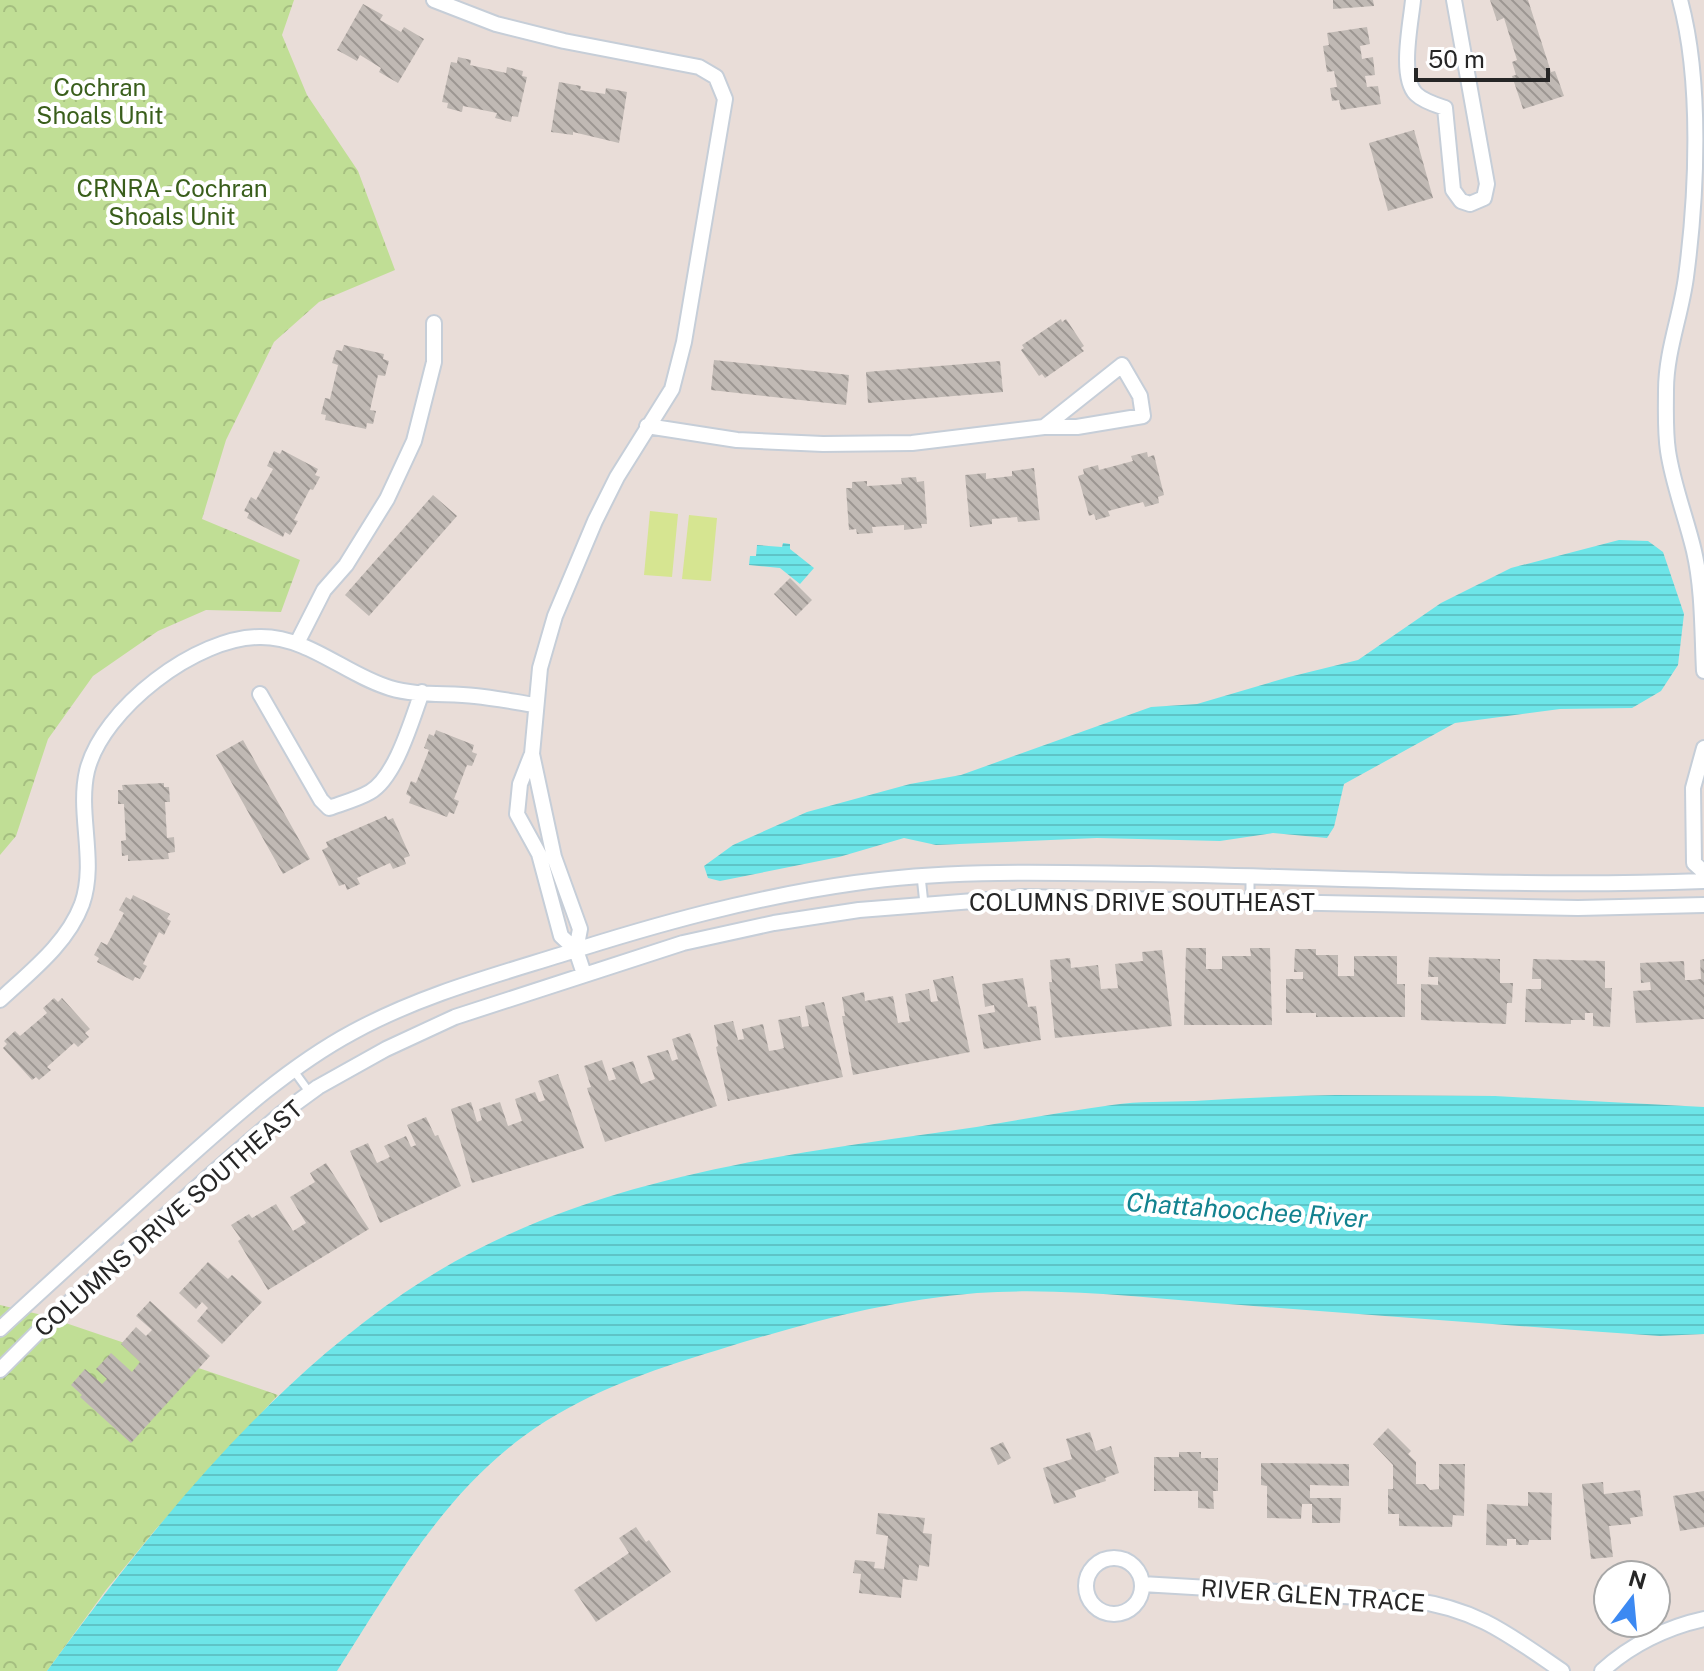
<svg xmlns="http://www.w3.org/2000/svg" width="1704" height="1671" font-family="'Public Sans',sans-serif">
  <style>
    .park { fill: url(#park-crowns) }
    .pitch { fill: #d6e591 }
    .water { fill: url(#water-rules) }
    .building { fill: url(#building-back-hatch) }
    .lines { fill: none; stroke-linecap: round; stroke-linejoin: round }
    .service-casing { stroke: #c6ced8; stroke-width: 11 }
    .minor-casing { stroke: #c6ced8; stroke-width: 18 }
    .service { stroke: #fff; stroke-width: 7 }
    .minor { stroke: #fff; stroke-width: 14 }
    .labels { text-anchor: middle; dominant-baseline: central; stroke-width: 8; stroke-linejoin: round; paint-order: stroke }
    .park-label { font-size: 24px; fill: #395e1b; stroke: #fff }
    .street-label { font-size: 24px; fill: #262626; stroke: #fff }
    .water-label { font-size: 26px; font-style: italic; fill: #12828f; stroke: #fff }
  </style>
  <defs>
    <pattern id="park-crowns" width="20" height="18" patternUnits="userSpaceOnUse" patternTransform="scale(2)"><rect width="20" height="18" fill="#c0de95"/><path d="M2 6a3 3 0 1 1 6 0M12 15a3 3 0 1 1 6 0" fill="none" stroke="#a5be80"/></pattern>
    <pattern id="water-rules" width="6" height="5" patternUnits="userSpaceOnUse" patternTransform="scale(2)"><rect width="6" height="5" fill="#6de5e8"/><path d="M0 2.5h6" fill="none" stroke="#5ec4c7"/></pattern>
    <pattern id="building-back-hatch" width="6" height="6" patternUnits="userSpaceOnUse" patternTransform="scale(2)"><rect width="6" height="6" fill="#c0b9b4"/><path d="M-1 5l2 2M0 0l6 6M5-1l2 2" fill="none" stroke="#9c9692"/></pattern>
  </defs>
  <rect width="100%" height="100%" fill="#e9ddd8"/>
  <path class="park" d="M0 0H294L282 35 307 95 358 171 395 270 319 302 274 342 226 440 202 519 300 560 281 612 206 610 158 631 93 676 48 739 16 836 0 855Z
    M0 1305 42 1315 278 1395 156 1529 106 1590 47 1671H0Z"/>
  <path class="pitch" d="M650 511 678 514 672 577 644 575Z
    M689 515 717 518 711 581 682 579Z"/>
  <path class="water" d="M1619 540 1648 541 1663 552 1684 614 1678 665 1661 691 1632 708 1560 709 1455 723 1344 784 1334 827 1327 838 1273 833 1220 841 1097 838 936 845 904 838 839 857 720 881 708 878 704 866 733 845 807 812 910 784 961 775 1151 707 1197 704 1289 677 1358 660 1441 603 1511 568Z
    M783 543 790 544V549L814 568 800 584 780 568 749 565 750 556H756L757 545 782 547Z
    M1336 1095 1495 1096 1704 1107V1334L1660 1336C1520 1326 1381 1316 1241 1305 1153 1299 1065 1287 977 1293 888 1300 802 1324 718 1350 651 1370 581 1394 524 1436 441 1497 391 1587 337 1671H47C149 1532 261 1391 404 1293 562 1185 750 1159 935 1133 994 1125 1053 1113 1112 1105 1139 1101 1167 1102 1194 1101 1241 1098 1289 1096 1336 1095Z"/>
  <path class="building" d="M1333 0H1373L1374 6 1333 9Z
    M1490 0H1528L1551 72 1555 71 1564 96 1523 109 1512 76 1516 75 1512 62 1517 60 1504 18 1497 21Z
    M363 4 383 15 380 20 401 32 404 27 424 39 398 83 379 72 381 68 360 55 357 61 337 50Z
    M1367 27 1370 44 1360 46 1361 52 1362 59 1373 57 1375 75 1365 76 1367 87 1378 86 1381 104 1341 110 1339 100 1332 101 1330 88 1337 87 1334 71 1327 72 1323 46 1329 45 1327 33Z
    M458 57 471 60 470 65 506 73 507 67 523 71 522 76 527 77 518 117 512 116 511 122 495 118 497 113 463 106 462 112 447 108 448 103 442 102 451 62 457 63Z
    M559 82 581 86 580 90 605 94 606 88 627 92 619 143 573 132V135L551 132Z
    M1414 130 1433 198 1388 211 1369 143Z
    M1061 319 1062 322 1066 319 1084 346 1081 348 1084 351 1045 378 1042 374 1039 376 1021 350 1024 348 1022 345Z
    M344 345 384 354 383 359 389 361 385 376 378 375 370 410 376 411 373 424 367 423 366 429 325 420 326 415 321 414 325 398 330 399 338 365 332 363 336 350 342 351Z
    M714 360 849 375 846 405 711 390Z
    M1000 361 1003 392 868 403 866 372Z
    M282 450 318 469 315 475 320 477 313 490 310 489 294 520 298 521 290 535 285 532 283 537 247 518 249 513 244 511 251 497 256 500 273 469 267 466 274 451 280 454Z
    M1147 452 1148 457 1154 455 1164 495 1158 497 1159 503 1145 507 1143 502 1108 511 1110 516 1096 520 1094 514 1089 516 1078 476 1084 474 1083 469 1098 465 1099 470 1133 461 1131 456Z
    M1034 468 1040 520 1018 522 1017 517 992 519V524L970 527 965 475 986 473V479L1012 476V471Z
    M916 477 917 482 924 481 927 524H921L922 528 904 530V525L872 527 873 533 857 534 856 529 849 530 846 488H852V482L867 481V486L902 484 901 478Z
    M433 495 457 516 369 616 345 595Z
    M790 578 812 600 796 616 774 594Z
    M436 730 474 745 472 752 477 754 472 766 467 765 454 799 459 801 454 814 449 812 447 817 409 803 411 797 406 794 411 781 416 783 429 750 424 748 429 734 434 736Z
    M243 740 310 859 283 874 216 755Z
    M164 783V787H169L170 802H165L167 838 174 837 175 852 168 853 169 859 128 861V855L122 856 121 841 126 840 124 804H118V790H123L122 785Z
    M386 816 388 820 393 818 410 856 404 858 406 864 393 869 390 863 357 878 360 884 347 890 345 884 339 886 322 850 328 847 326 842Z
    M133 895 170 914 167 919 171 921 164 935 159 932 143 964 147 966 140 979 135 977 133 981 97 962 99 958 94 955 101 942 107 945 124 913 119 910 126 897 131 900Z
    M1186 948H1206V969H1222V956H1251L1250 948H1270L1272 1025H1184Z
    M1295 949H1316V955H1338V976H1354V956H1397V984H1405V1017H1316V1013H1286V979H1303V972H1294Z
    M1162 950 1172 1026 1055 1038 1049 982H1052L1050 960 1070 958 1071 968 1098 965 1101 989 1118 988 1115 964 1143 961 1142 952Z
    M1429 957 1500 959V983H1513L1512 1003H1507L1506 1024 1421 1020V984L1438 985V977H1428Z
    M1533 959 1605 961V988H1612L1610 1027 1593 1026V1013H1585V1020H1571V1024L1525 1022 1526 989H1541V979H1532Z
    M1704 959V1019L1636 1023 1633 991 1651 990 1650 982 1641 983 1640 963 1684 961 1685 980H1693L1701 979 1700 960Z
    M953 976 970 1052 853 1075 842 1016H845L842 997 864 992 865 1001 893 996 898 1023 910 1021 905 994 929 989 931 1002 938 1001 933 980Z
    M1023 978 1028 1007 1036 1006 1041 1040 984 1049 978 1015 995 1012 994 1005 985 1007 982 984Z
    M54 998 58 1002 62 998 90 1029 85 1033 89 1037 78 1047 74 1043 47 1067 51 1070 39 1080 36 1077 32 1080 3 1048 7 1044 4 1041 15 1031 20 1036 47 1013 43 1008Z
    M824 1002 843 1077 728 1101 716 1047 718 1046 714 1025 733 1021 738 1040 744 1039 742 1029 763 1024 769 1051 776 1050 784 1048 778 1020 800 1016 802 1027 809 1026 805 1006Z
    M690 1033 717 1106 605 1142 587 1088 591 1087 584 1066 602 1060 609 1081 616 1079 612 1068 633 1061 641 1084 655 1079 647 1056 668 1050 672 1061 678 1059 672 1039Z
    M558 1074 584 1148 472 1183 451 1109 471 1102 477 1122 482 1120 479 1109 500 1102 508 1126 522 1121 515 1099 535 1092 539 1102 545 1100 538 1081Z
    M426 1117 435 1136 438 1135 461 1186 380 1223 350 1151 368 1143 377 1163 390 1157 384 1146 406 1136 411 1147 416 1145 407 1125Z
    M326 1163 369 1229 268 1290 238 1241 241 1239 231 1225 249 1214 252 1218 276 1204 293 1231 306 1223 290 1197 315 1182 310 1173Z
    M208 1262 228 1279 232 1275 262 1302 222 1344 197 1321 208 1308 202 1302 196 1309 179 1293Z
    M150 1301 210 1356 131 1443 80 1397 82 1395 71 1385 85 1369 102 1384 107 1379 96 1369 111 1353 132 1372 140 1362 121 1344 136 1327 146 1336 152 1330 136 1316Z
    M1388 1428 1411 1451 1408 1454 1416 1462V1484H1425L1430 1490 1439 1489V1464H1465L1464 1516 1453 1515 1452 1527 1399 1526V1514H1388V1489H1393V1465L1373 1444Z
    M1090 1432 1096 1451 1111 1446 1119 1473 1105 1478 1106 1481 1074 1491 1076 1497 1054 1504 1043 1468 1072 1459 1066 1439Z
    M1003 1442 1011 1458 998 1465 990 1448Z
    M1179 1452H1201V1458H1218V1491H1213L1214 1509 1198 1508V1491H1154V1457H1179Z
    M1261 1463 1349 1464V1486L1310 1485V1498H1341L1340 1523H1312V1504H1302L1301 1519 1267 1518V1486L1261 1485Z
    M1603 1482 1604 1494 1640 1490 1643 1516 1630 1518 1631 1524 1609 1526 1613 1557 1591 1559 1582 1484Z
    M1704 1491V1527L1680 1531 1673 1496Z
    M1528 1492 1552 1493 1551 1540H1529L1528 1545H1516V1539H1507V1546L1486 1545 1487 1504 1528 1506Z
    M878 1513 925 1518 923 1533 932 1534 929 1567 919 1565 917 1581 903 1579 901 1598 859 1593 861 1574 853 1573 855 1560 875 1562 874 1568 884 1569 888 1536 876 1534Z
    M636 1527 646 1542 649 1540 671 1572 596 1622 574 1590 629 1553 619 1538Z"/>
  <g class="lines">
    <g class="service-casing">
      <path id="service" d="M921 876 924 904
        M1250 876V901
        M294 1071 310 1093"/>
    </g>
    <g class="minor-casing">
      <path id="minor" d="M434 0 496 24 564 41 699 67 716 77 725 99 684 342 672 389 617 477 595 521 555 616 540 668 532 754 554 857 580 929 576 950 584 974
        M1413 0C1411 22 1399 77 1416 94 1423 101 1436 105 1445 108L1453 190 1461 201 1470 204 1484 198 1487 184 1454 0
        M1680 0C1702 81 1697 194 1686 277 1681 315 1666 352 1666 390 1666 410 1665 431 1668 451 1673 485 1686 517 1694 551 1703 590 1702 631 1704 671
        M647 426 737 440 823 444 912 443 1044 427H1077L1143 416 1140 396 1122 365 1044 427
        M297 643 324 590 346 565 387 499 414 441 434 362V323
        M260 694 321 800 329 808C343 803 358 799 370 792 396 777 412 719 422 692
        M1704 748 1693 788 1694 863 1704 872
        M531 756 520 784 517 814 539 854 561 936 576 950
        M0 1000C30 972 67 944 82 904 97 861 77 814 87 771 102 709 197 636 261 637 309 637 346 675 390 688 416 696 448 693 475 696 495 698 515 702 535 705
        M0 1329C57 1276 114 1225 171 1173 227 1123 286 1068 353 1032 419 996 489 977 560 955 657 924 754 897 855 883 953 869 1052 873 1150 874 1334 877 1520 888 1704 881
        M0 1370 51 1319 214 1172 281 1114 318 1087 386 1049 455 1017 683 943 774 923 859 910 1024 897 1578 908 1704 905
        M1086 1586a28 28 0 1 1 56 0a28 28 0 1 1-56 0Z
        M1142 1584 1411 1600C1477 1609 1508 1634 1562 1671
        M1602 1671C1630 1645 1667 1627 1704 1619"/>
    </g>
    <use href="#service" class="service"/>
    <use href="#minor" class="minor"/>
  </g>
  <g class="labels">
    <g class="park-label">
      <text x="100" y="87">Cochran<tspan x="100" dy="28">Shoals Unit</tspan></text>
      <text x="172" y="188">CRNRA - Cochran<tspan x="172" dy="28">Shoals Unit</tspan></text>
    </g>
    <g class="street-label">
      <text x="1142" y="902">COLUMNS DRIVE SOUTHEAST</text>
      <text transform="translate(168 1218) rotate(-41)">COLUMNS DRIVE SOUTHEAST</text>
      <text transform="translate(1313 1595) rotate(4)">RIVER GLEN TRACE</text>
    </g>
    <g class="water-label">
      <text transform="translate(1247 1210) rotate(4)">Chattahoochee River</text>
    </g>
  </g>
  <g transform="translate(1632 1599) rotate(16)"><circle r="38" fill="#ffffff" stroke="#a8a8a8" stroke-width="2"/>
  <path d="M0-6L14 30L0 20L-14 30Z" fill="#3c89f2"/>
  <text y="-12" font-size="22" font-weight="bold" text-anchor="middle" fill="#262626">N</text>
  </g>
  <path d="M1416 68v12h132v-12" fill="none" stroke="#262626" stroke-width="4"/>
  <text x="1428" y="68" font-size="24" fill="#262626" stroke="#ffffff" stroke-width="6" paint-order="stroke">50 m</text>
</svg>
